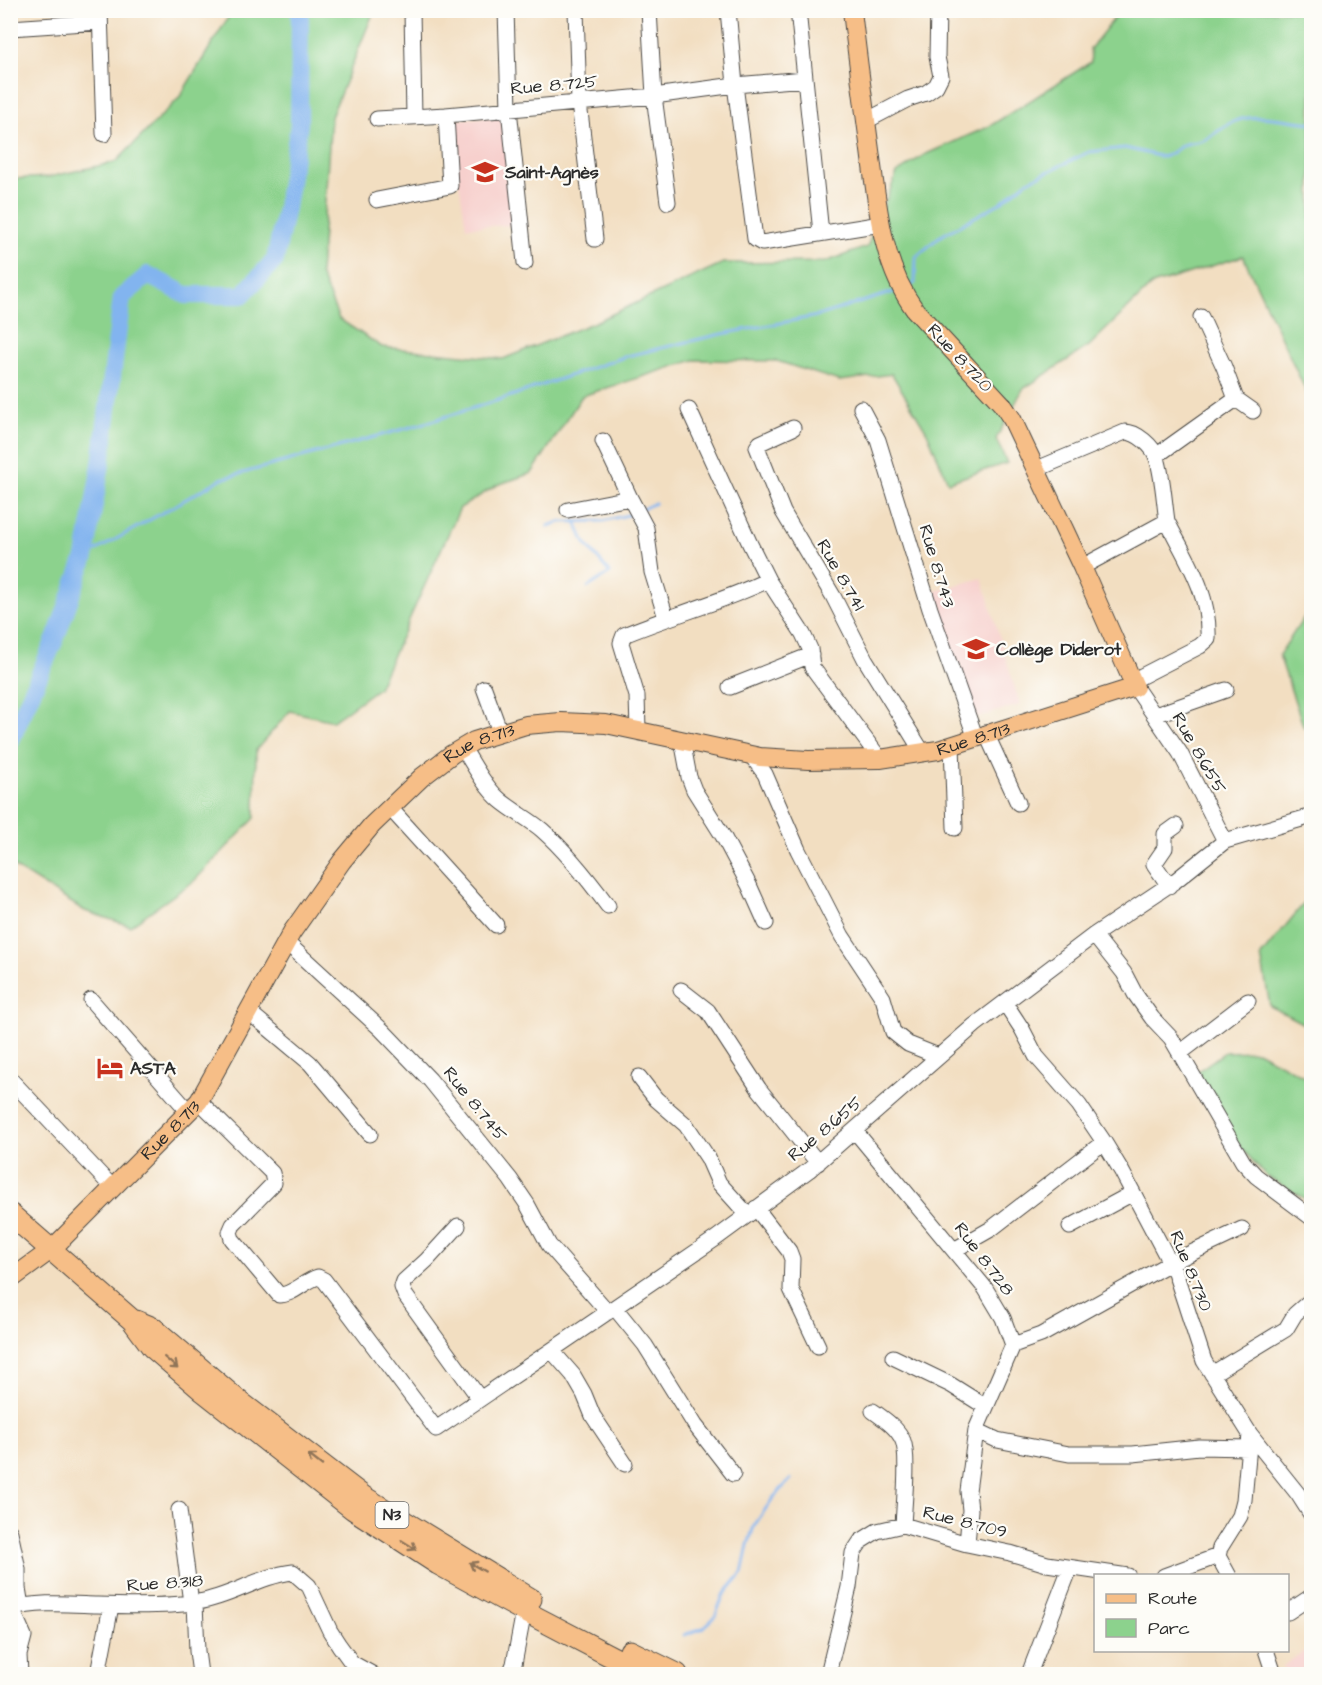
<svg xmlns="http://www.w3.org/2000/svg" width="1322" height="1685" font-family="'Architects Daughter',sans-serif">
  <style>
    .built { fill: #f7d0cd }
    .green { fill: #8cd28d; stroke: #5c7e5c; stroke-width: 1.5 }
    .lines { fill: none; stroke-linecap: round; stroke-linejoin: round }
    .stream { stroke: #82b4ef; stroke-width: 3 }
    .river { stroke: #82b4ef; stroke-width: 18 }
    .minor-casing { stroke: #494642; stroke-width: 17 }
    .major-casing { stroke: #494642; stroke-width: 20 }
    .highway-casing { stroke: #494642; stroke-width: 23 }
    .minor { stroke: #fff; stroke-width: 15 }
    .major { stroke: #f6be87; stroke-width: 18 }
    .highway { stroke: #f6be87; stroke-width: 21 }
    .oneway { stroke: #907459 }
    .labels { text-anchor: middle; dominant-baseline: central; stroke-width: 4.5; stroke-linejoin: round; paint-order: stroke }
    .shield { fill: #fdfcf7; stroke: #6a6a68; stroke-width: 1.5 }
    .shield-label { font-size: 16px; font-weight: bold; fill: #2b2b2b }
    .street-label { font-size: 18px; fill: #2b2b2b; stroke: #fdfcf7 }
    .poi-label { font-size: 18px; font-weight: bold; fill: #2b2b2b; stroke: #fdfcf7; text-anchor: start }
  </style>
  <rect width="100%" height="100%" fill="#fdfcf7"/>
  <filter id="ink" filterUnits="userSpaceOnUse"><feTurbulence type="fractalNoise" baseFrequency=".0167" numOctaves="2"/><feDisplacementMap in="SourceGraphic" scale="12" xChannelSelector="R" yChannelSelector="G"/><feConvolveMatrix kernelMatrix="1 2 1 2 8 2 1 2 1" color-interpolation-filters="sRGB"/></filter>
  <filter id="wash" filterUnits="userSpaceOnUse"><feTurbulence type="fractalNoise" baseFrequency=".008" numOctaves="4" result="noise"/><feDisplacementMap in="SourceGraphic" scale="24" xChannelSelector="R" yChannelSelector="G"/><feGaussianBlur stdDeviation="1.35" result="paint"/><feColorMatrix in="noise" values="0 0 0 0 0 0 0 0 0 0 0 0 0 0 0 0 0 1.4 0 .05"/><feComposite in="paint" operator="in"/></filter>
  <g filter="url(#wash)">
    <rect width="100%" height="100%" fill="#f2dec1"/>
    <path class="built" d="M508 116 516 225 466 227 449 120Z
      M982 578 1020 705 970 719 931 592Z
      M1311 1646V1674H1286L1283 1666Z"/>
    <path class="green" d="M232 11H374L331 117 320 274 339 319 382 347 503 359 595 322 723 263 825 262 867 247 897 173 924 155 990 126 1091 62 1090 49 1120 11H1311V402L1243 256 1152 285 1089 346 1023 389 996 439 1007 463 948 482 927 432 892 374 839 381 777 361 694 360 582 396 532 473 497 485 460 508 378 688 333 721 290 711 256 750 255 818 194 881 130 926 85 911 14 867 11 857V179L49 177 116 162 179 98Z
      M1311 607V726L1304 728 1279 655Z
      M1311 896V1028L1270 1006 1261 956 1305 902Z
      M1257 1051 1311 1080V1202L1266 1176 1220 1124 1197 1072 1225 1052Z"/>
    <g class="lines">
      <path class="stream" d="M908 287 915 283 916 257 939 237 1000 203 1026 182 1089 152 1125 148 1163 157C1171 155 1176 149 1183 145 1190 142 1198 143 1206 139 1217 133 1225 124 1238 120 1261 113 1287 121 1312 123
        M640 510 655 503
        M575 521 585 543 610 573 588 587
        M548 526 560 522 603 521 632 514
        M85 557 221 479 422 424 502 399 627 356 717 335 817 316 897 291
        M684 1635 703 1628 715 1617 723 1596 742 1573 748 1545 754 1526 773 1498 791 1479"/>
      <path class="river" d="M10 742 56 637 85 557 101 464 122 297 148 275 186 295H242L275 260 286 208 299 124 300 10"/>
    </g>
  </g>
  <g filter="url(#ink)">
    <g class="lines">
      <g class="minor-casing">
        <path id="minor" d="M100 10 104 134
          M412 10 414 117
          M506 10 509 109 525 263
          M576 10 579 103 595 239
          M649 10 654 96 668 202
          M798 10 821 233
          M10 28 100 22
          M805 79 735 85 755 239 762 243 881 224
          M377 119 446 115
          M866 121 908 99 926 93 936 86 941 76 937 57 938 10
          M377 200 450 186 446 115 654 96 735 85 728 10
          M1236 399 1253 411
          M861 408 878 440 930 609 975 736
          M689 410 750 544 768 580 803 634 810 649 812 667 880 759
          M793 428 760 443 757 447 783 512 833 596 865 659 923 753
          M603 441 630 498
          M1156 456 1236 399 1224 367 1201 317
          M1037 469 1125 432C1137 432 1153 446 1157 458 1163 477 1164 501 1167 521L1082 567
          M568 510 630 498 646 528 652 572 666 618
          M1132 681 1200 646 1208 639C1210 592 1187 561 1167 521
          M730 687 811 655
          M1135 687 1180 753 1225 841
          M484 688 500 732
          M1155 715 1226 690
          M638 730 637 696 621 643 624 635C672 615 723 602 768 580
          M986 733 1018 803
          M682 740 689 777 694 790 723 836 749 885 766 923
          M952 745 955 828
          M463 748C474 765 485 787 500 800 513 811 529 819 542 830 567 852 588 879 608 906
          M751 755 765 774 798 850 842 936 883 998 893 1032 908 1044 938 1056
          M390 808 496 925
          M1169 886 1154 864 1165 848V834L1176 826
          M1094 935 1124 973 1135 994 1152 1018 1171 1038 1243 1162 1256 1176 1312 1218
          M286 942 382 1030 430 1080 510 1179 527 1204 549 1245 608 1312
          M681 990 708 1011 759 1089 818 1163
          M91 1000 189 1112
          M1005 1003 1022 1029 1036 1056 1079 1105 1104 1142 1121 1170 1175 1272 1204 1361 1250 1434 1244 1500 1240 1516 1220 1548 1218 1556 1229 1576
          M249 1012 310 1063 370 1134
          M1180 1053 1248 1001
          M639 1077 656 1099 686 1125 708 1158 719 1183 747 1214
          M10 1079 113 1188
          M199 1101 272 1173 274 1183 233 1225 230 1232 232 1239 279 1295C293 1295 304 1281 318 1277L324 1280 436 1429 715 1239 809 1170 975 1025 1094 935 1175 881 1225 841 1312 816
          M855 1131 985 1288 1003 1318 1013 1345 976 1430 968 1491 970 1510 967 1544
          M756 1208 789 1251 792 1259 791 1289 818 1346
          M458 1226 427 1260 404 1281 402 1287 405 1295 480 1399
          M1070 1227 1133 1193
          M954 1250 991 1229 1104 1142
          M615 1308 645 1345 695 1425 733 1474
          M1013 1345 1041 1335 1170 1263 1242 1229
          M552 1351 573 1375 584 1394 593 1416 625 1464
          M893 1357 951 1385 986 1407
          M1212 1374 1286 1329 1295 1314 1312 1299
          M873 1411C884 1419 898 1428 903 1441 909 1455 904 1506 903 1525
          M976 1430 997 1440 1069 1454H1133L1199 1447 1249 1448
          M1250 1434 1298 1494 1312 1516
          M179 1510 191 1603
          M10 1532 18 1569V1588L21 1606
          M1164 1576 1218 1556
          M195 1603 197 1651 200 1674
          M10 1609C39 1601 68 1604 97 1605 126 1606 169 1607 198 1602 231 1597 259 1576 293 1572L309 1586 330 1631 339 1645 352 1663 372 1674
          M12 1609 24 1636 19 1655 20 1674
          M1288 1612 1312 1596
          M1266 1650 1274 1674
          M98 1674 111 1606
          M510 1674 514 1664 524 1611
          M828 1674 849 1587 853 1553 861 1541 877 1531 903 1525 967 1544 1010 1553 1047 1564 1128 1576
          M1029 1674 1070 1568"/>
      </g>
      <g class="major-casing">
        <g id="major">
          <path id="s1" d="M10 1280 51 1250 199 1101 292 932 342 861 372 825 422 777 452 754 474 741 526 725 561 722 606 724 760 757 808 760 880 759 938 750 1135 687 1082 567 1012 419 1002 404 915 310C880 262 877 200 869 143 863 99 857 55 852 10"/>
        </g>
      </g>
      <g class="highway-casing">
        <path id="highway" d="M10 1214 132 1320 152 1347 203 1391 353 1509 438 1564 524 1611 645 1674
          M136 1321 153 1328 235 1398 364 1497 531 1599
          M630 1651 677 1674"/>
      </g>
      <use href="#minor" class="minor"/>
      <use href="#major" class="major"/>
      <use href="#highway" class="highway"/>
    </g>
    <defs><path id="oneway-shaft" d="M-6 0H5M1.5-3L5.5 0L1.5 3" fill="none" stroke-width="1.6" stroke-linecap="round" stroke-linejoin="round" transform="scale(1.5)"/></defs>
    <g class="oneway">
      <use href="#oneway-shaft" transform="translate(171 1363) rotate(41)"/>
      <use href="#oneway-shaft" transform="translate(315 1460) rotate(-142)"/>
      <use href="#oneway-shaft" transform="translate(409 1545) rotate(32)"/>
      <use href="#oneway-shaft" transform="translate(477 1567) rotate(-150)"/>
    </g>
  </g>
  <defs>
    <g id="school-bare" transform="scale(2.07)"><path d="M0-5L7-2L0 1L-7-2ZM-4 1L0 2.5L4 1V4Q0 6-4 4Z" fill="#c8321e" stroke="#fdfcf7" stroke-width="2.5" paint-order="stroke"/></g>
    <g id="hotel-bare" transform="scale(2.07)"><path d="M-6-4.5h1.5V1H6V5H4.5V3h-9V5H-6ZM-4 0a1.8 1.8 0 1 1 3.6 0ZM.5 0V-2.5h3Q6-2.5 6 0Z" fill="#c8321e" stroke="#fdfcf7" stroke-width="2.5" paint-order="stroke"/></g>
  </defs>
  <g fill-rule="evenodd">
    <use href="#school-bare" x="485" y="172"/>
    <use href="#school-bare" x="976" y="649"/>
    <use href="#hotel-bare" x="110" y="1068"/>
  </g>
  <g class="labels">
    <rect class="shield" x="375.5" y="1502" width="33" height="26" rx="4.5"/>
    <g class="shield-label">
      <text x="392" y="1515">N3</text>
    </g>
    <g class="street-label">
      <text transform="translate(554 85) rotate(-5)">Rue 8.725</text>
      <text transform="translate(960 358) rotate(47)">Rue 8.720</text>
      <text transform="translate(937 566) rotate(73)">Rue 8.743</text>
      <text transform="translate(841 575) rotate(60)">Rue 8.741</text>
      <text stroke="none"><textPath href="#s1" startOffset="1228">Rue 8.713</textPath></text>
      <text stroke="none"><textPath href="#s1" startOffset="724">Rue 8.713</textPath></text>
      <text transform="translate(1199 753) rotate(60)">Rue 8.655</text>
      <text transform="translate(475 1104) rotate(51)">Rue 8.745</text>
      <text transform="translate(825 1129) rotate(-40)">Rue 8.655</text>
      <text stroke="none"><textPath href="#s1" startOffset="220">Rue 8.713</textPath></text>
      <text transform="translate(984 1259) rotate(53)">Rue 8.728</text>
      <text transform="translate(1191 1271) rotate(68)">Rue 8.730</text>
      <text transform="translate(965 1522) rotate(14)">Rue 8.709</text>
      <text transform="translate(165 1583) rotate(-4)">Rue 8.318</text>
    </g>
    <g class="poi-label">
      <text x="505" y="172">Saint-Agnès</text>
      <text x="996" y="649">Collège Diderot</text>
      <text x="130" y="1068">ASTA</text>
    </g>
  </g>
  <rect width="1322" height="1685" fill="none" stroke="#fdfcf7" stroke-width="36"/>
  <rect x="1094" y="1574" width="195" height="78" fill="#fdfcf7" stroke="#a9a8a5" stroke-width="1.5"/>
  <rect x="1106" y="1594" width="30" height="9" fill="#f6be87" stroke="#a9a8a5" stroke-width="1.5"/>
  <text x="1148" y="1604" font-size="18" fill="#2b2b2b">Route</text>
  <rect x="1106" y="1619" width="30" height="18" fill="#8cd28d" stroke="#a9a8a5" stroke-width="1.5"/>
  <text x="1148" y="1634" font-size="18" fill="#2b2b2b">Parc</text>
</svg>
